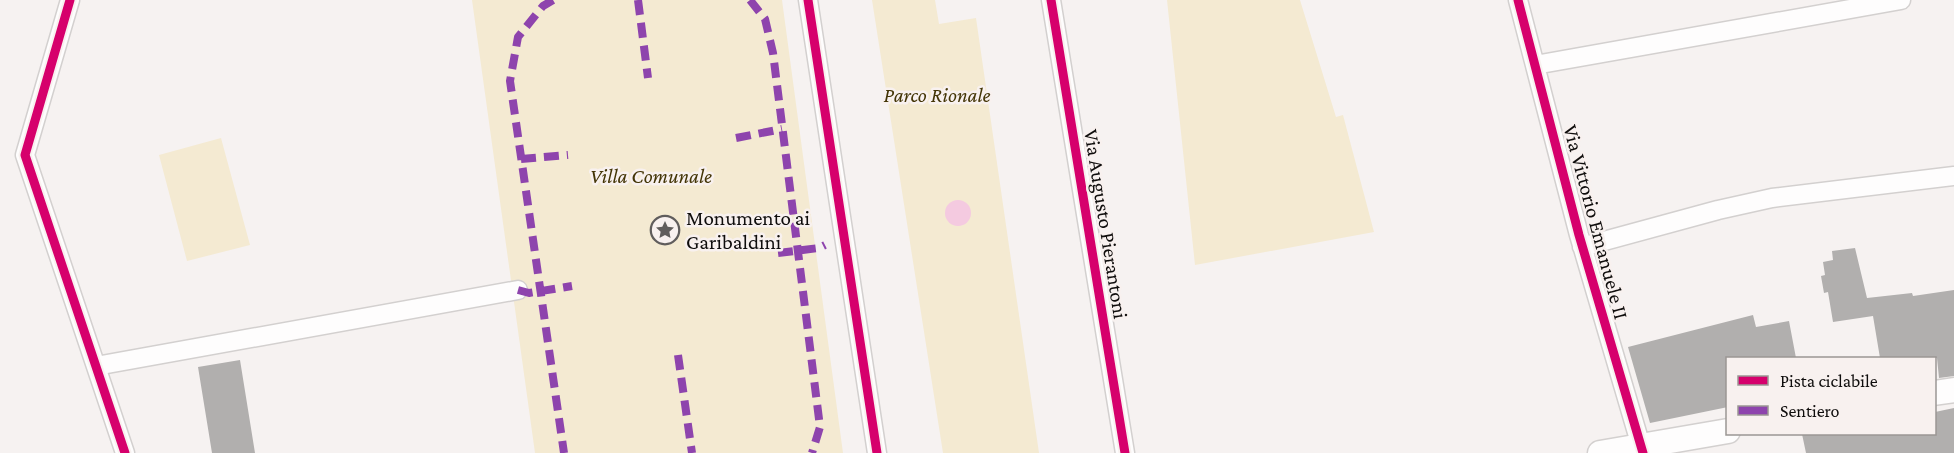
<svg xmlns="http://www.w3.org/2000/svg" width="1954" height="453" font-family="'Crimson Pro',serif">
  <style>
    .green { fill: #f4ead2 }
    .water { fill: #f4cae0 }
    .building { fill: #b1afae }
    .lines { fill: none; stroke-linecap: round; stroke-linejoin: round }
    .minor-casing { stroke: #d3d0cf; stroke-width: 21 }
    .secondary-casing { stroke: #d3d0cf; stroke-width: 27 }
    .minor { stroke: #fefdfd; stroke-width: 18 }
    .secondary { stroke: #fefdfd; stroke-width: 24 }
    .quiet { stroke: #8e44ad; stroke-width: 8; stroke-dasharray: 15 8; stroke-linecap: butt }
    .cycleway-casing { stroke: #f8f1ef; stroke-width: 13 }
    .cycleway { stroke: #d6006c; stroke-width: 9 }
    .labels { text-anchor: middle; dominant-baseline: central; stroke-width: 5; stroke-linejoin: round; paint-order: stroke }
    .park-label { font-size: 21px; font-style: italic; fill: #433506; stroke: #f8f1ef }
    .poi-label { font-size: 21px; fill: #0f0d0c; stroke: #f8f1ef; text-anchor: start }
    .street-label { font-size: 21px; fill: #0f0d0c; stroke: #f8f1ef }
  </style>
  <rect width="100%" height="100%" fill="#f6f2f1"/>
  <path class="green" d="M472 0H782L843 453H535Z
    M872 0H935L939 24 976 18 1039 453H943Z
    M1167 0H1300L1336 117 1343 115 1374 232 1195 265Z
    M221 138 250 245 187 261 159 155Z"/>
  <path class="water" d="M945 213a13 13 0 1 1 26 0a13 13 0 1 1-26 0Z"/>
  <path class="building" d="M1855 248 1867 298 1912 293 1913 296 1954 290V376L1939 378 1937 358H1880L1873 316 1833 322 1828 292 1824 293 1821 276 1825 275 1823 262 1833 260 1832 251Z
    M1753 315 1756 327 1789 321 1796 358H1728V407L1650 423 1628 347Z
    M240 360 255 453H212L198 367Z
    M1954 408V453H1806L1802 434H1935V412Z"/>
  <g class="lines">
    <g class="minor-casing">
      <path id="minor" d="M70 0 25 155 125 453
        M808 0 877 453
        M1051 0 1125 453
        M1518 0 1579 235 1643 453
        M1535 65 1901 0
        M1582 247 1718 210 1772 198 1954 176
        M96 366 518 290"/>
    </g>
    <g class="secondary-casing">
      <path id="secondary" d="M1934 393 1954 390
        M1600 453 1728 431"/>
    </g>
    <use href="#minor" class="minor"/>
    <use href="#secondary" class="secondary"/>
    <path class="quiet" d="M553 0 543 6 518 37 510 81 564 453
      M638 0 648 78
      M750 0 765 19 773 53 820 427 812 453
      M736 138 782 129
      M521 159 568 155
      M778 253 819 248 825 245
      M518 290 529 293 572 286
      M678 355 692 453"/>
    <g class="cycleway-casing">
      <path id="cycleway" d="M70 0 25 155 125 453
        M808 0 877 453
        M1051 0 1125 453
        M1518 0 1579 235 1643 453"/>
    </g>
    <use href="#cycleway" class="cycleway"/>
  </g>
  <defs>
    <g id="sight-ring" transform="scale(1.5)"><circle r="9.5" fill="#f8f1ef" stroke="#605d5c" stroke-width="1.5"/><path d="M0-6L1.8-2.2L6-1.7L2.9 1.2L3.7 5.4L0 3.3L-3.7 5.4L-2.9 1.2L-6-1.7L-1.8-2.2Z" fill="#605d5c"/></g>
  </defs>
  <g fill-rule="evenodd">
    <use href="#sight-ring" x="665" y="230"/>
  </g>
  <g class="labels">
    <g class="park-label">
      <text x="937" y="95">Parco Rionale</text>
      <text x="651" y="176">Villa Comunale</text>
    </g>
    <g class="poi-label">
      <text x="686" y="218">Monumento ai<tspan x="686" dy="24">Garibaldini</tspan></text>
    </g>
    <g class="street-label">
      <text transform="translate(1596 222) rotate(75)">Via Vittorio Emanuele II</text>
      <text transform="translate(1106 224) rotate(81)">Via Augusto Pierantoni</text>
    </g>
  </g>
  <rect x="1726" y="357" width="210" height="78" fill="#f8f1ef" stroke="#9b9694" stroke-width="1.5"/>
  <rect x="1738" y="376" width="30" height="9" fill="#d6006c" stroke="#9b9694" stroke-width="1.5"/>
  <text x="1780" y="387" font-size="18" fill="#0f0d0c">Pista ciclabile</text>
  <rect x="1738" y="406" width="30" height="9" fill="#8e44ad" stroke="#9b9694" stroke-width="1.5"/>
  <text x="1780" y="417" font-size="18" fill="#0f0d0c">Sentiero</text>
</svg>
